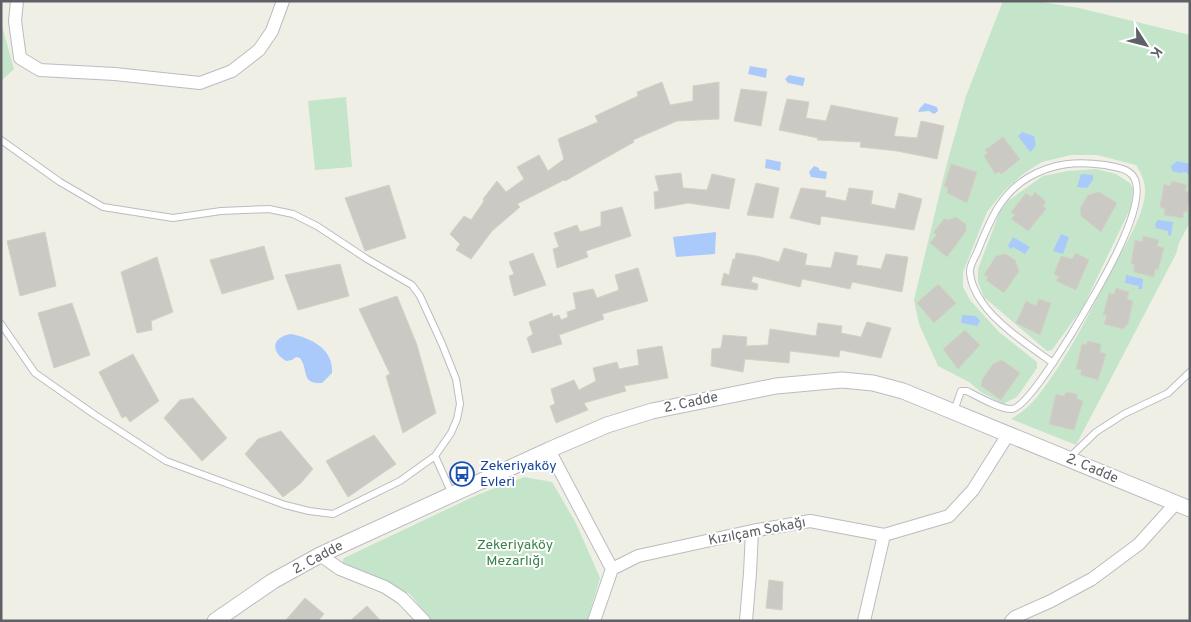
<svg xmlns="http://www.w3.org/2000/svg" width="1191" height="622" font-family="Overpass,sans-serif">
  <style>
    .green { fill: #c4e5c9 }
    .water { fill: #aacafb }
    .building { fill: #cbc9c3; stroke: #d4d1c4 }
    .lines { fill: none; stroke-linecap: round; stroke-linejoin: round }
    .service-casing { stroke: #bbbcc1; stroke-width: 8 }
    .minor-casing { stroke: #bbbcc1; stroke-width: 14 }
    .tertiary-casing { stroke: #bbbcc1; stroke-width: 17 }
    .service { stroke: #fff; stroke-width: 6 }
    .minor { stroke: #fff; stroke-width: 12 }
    .tertiary { stroke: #fff; stroke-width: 15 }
    .labels { text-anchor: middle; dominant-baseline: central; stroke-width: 4; stroke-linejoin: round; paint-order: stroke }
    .street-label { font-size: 14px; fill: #5e6066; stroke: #fff }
    .transit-label { font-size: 14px; fill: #164399; stroke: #fff; text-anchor: start }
    .park-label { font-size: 14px; fill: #388248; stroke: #fff }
  </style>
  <rect width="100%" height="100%" fill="#efefe6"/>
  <path class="green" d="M1003 1H1036L1079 8 1190 35V222L1179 243 1176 254 1076 445 1011 419C1021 413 1030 406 1037 397 1068 358 1090 311 1113 268 1123 249 1146 212 1145 190 1145 181 1141 173 1136 165L1097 155H1071L1042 162 1023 174 1004 191 987 212 963 272V287L970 300 999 332 1037 362V368L1017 397 1003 404 981 392 969 382 938 366 919 324 914 300 946 167 966 96Z
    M1 23 14 69 1 81Z
    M346 97 352 167 315 170 308 101Z
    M1096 169 1116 174 1130 183 1133 189 1131 207 1083 307 1052 350 1047 351 984 297 978 282V269L1000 211 1009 200 1043 176 1068 171Z
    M524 477 552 482 576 523 600 578 587 621H431L410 594 374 577 341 565 344 558 477 495Z"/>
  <path class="water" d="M750 66 767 69 766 78 748 74Z
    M789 75 805 78 803 86 788 83 785 79Z
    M925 103 937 107 938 111 934 114 929 111 918 112 920 108Z
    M1022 132 1034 136C1036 144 1037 147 1030 152L1018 136Z
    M766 159 781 162 780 171 765 168Z
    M1177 161 1190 164V175L1185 172 1179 173 1172 171 1171 166Z
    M814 166 819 168V170L827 172 826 179 811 177 809 172Z
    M1081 174 1093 175V180L1087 188 1077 187Z
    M1158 220 1173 222 1171 236 1168 235V231L1156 228 1155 224Z
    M716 232 715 254 676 257 673 237Z
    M1061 234 1069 237 1063 254 1053 251Z
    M1013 237 1030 247 1025 254 1013 247 1011 249 1008 246Z
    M1126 275 1143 279 1142 289H1138L1139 286 1125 283Z
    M962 315 976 316 980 321 977 326 961 323Z
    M291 334C311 338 334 349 332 373L322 383C300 384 309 370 300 358L296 357 292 360 286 361C270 351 272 337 291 334Z"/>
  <path class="building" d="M662 82 670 105 693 101V86L719 82V119L677 121 633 140 634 142 565 181 564 180 517 204 520 207 492 231 471 259 456 250 460 244 450 234 464 216 471 220 484 201 483 199 497 181 506 192 524 179 517 167 539 155 548 171 564 159 558 139 598 122 595 116 638 96 637 92Z
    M741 89 767 92 761 126 734 121Z
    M787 99 809 102 806 118 826 121 831 105 898 118 894 136 917 138 921 121 944 126 937 159 897 151 860 147 861 142 817 140 818 138 779 130Z
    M1003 137 1020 159 1002 174 999 172 995 174 984 156 988 153 985 150Z
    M951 164 977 172 967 203 947 193 948 187H944Z
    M681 173 683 188 707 190 712 174 735 179 729 209 688 203 655 209 654 192 659 191 655 176Z
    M1172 181 1187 185 1185 191 1190 192 1187 212 1184 211 1183 218 1164 215 1165 209 1160 207 1164 184 1170 186Z
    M756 183 779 188 773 218 747 215Z
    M389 185 406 238 365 251 345 198Z
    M801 188 826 191 825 197 846 201 849 188 873 191 871 204 895 209 899 193 922 199 914 230 821 216 820 225 790 218Z
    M1035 192 1046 202 1043 206 1046 209 1028 231 1011 219 1015 215 1011 212 1026 193 1031 197Z
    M1099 192 1117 203 1101 232 1081 216 1080 208 1088 195Z
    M622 207 631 236 586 251 588 257 557 268 553 249 559 247 554 233 577 225 580 232 601 226V212Z
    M956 217 966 224V231L947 257 930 243 937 234 933 233 944 219 949 220Z
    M45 232 56 286 20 296 7 241Z
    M1143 236 1159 240 1157 246 1164 248 1158 270 1155 269 1154 277 1134 272V264H1131L1135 240 1142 242Z
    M264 246 274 279 222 294 210 260Z
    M784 248 807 254 805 265 831 268 835 252 858 256 856 265 881 269 886 254 908 257 902 292 852 282 850 289 802 279 800 287 753 276 751 282 758 284 757 290 721 285 724 273 729 275 733 259H735L736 253 757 256 779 262Z
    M533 253 546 285 514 296 509 276 514 274 509 262Z
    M1076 253 1089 260 1076 290 1056 281 1059 277 1054 274 1061 256 1072 259Z
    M1006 254 1015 260 1019 271 1004 293 986 280 988 277 984 275 996 256Z
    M157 257 173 312 151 321 152 330 137 333 121 272Z
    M340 264 349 296 298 310 285 275Z
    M638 268 648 301 602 314 604 319 559 335 562 344 532 353 527 338 533 334 529 322 552 313 553 317 559 315 561 320 568 317 567 312 576 309 573 293 593 289 597 298 619 290 615 275Z
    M938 284 956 303 934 323 917 303Z
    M1116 288 1129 292 1127 299 1133 301 1128 324 1123 329 1104 324 1107 315H1103L1109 293 1114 294Z
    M397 296 417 345 436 413 403 433 386 376 390 374 359 309Z
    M1039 299 1051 303 1040 335 1016 323 1026 301 1036 306Z
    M72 303 90 355 54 368 38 313Z
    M867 322 891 328 881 358 840 350 839 357 790 351 789 363 745 359 743 372 711 366 712 349 721 348 723 335 747 337 746 346 768 345 770 329 816 336 818 323 842 326 841 333 861 337Z
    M965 330 980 345 958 369 943 349Z
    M1088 341 1101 344 1100 352 1106 354 1098 380 1081 375V370L1076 369 1082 344 1086 345Z
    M662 346 668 378 624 386 626 391 584 403 588 410 556 423 550 406 555 404 551 389 574 380 579 390 596 381 593 368 617 362 619 369 639 365 637 350Z
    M133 354 159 401 130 422 126 416 122 418 99 372Z
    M1002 360 1020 373 1001 400 981 386 982 380 993 364Z
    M1066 392 1077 394V399L1083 401 1074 430 1049 424 1056 394 1064 396Z
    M193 398 227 438 202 461 164 418 180 400Z
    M281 431 313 469 300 484 283 497 245 454 258 439Z
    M374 435 396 464 348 497 326 461Z
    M769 580 783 582 782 610 766 608Z
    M305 598 324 614 318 621H285Z
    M367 606 381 621H350Z"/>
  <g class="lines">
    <g class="service-casing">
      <path id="service" d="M1 140 60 182 103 207 173 218 221 211 269 209 293 214 317 226 367 259 412 285 420 296 442 344 456 379 460 404 457 419 451 433 435 456 400 481 333 514 309 511 285 505 166 461 95 415 35 373 1 324
        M954 411 961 391H967C977 396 1001 410 1012 409 1027 407 1063 347 1072 333 1088 305 1153 204 1133 176 1127 168 1114 167 1105 165 1077 161 1054 163 1029 177 1000 194 990 221 978 250 976 256 970 264 970 271 970 281 976 294 982 302 995 323 1032 348 1053 363
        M435 456 452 494
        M1068 459 1096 432 1124 414 1168 393 1190 372"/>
    </g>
    <g class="minor-casing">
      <path id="minor" d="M17 1 15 21 20 58 40 70 115 74 200 83 232 71 259 50 272 31 283 1
        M549 450 612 569 594 621
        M320 555 340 569 385 587 402 598 424 621
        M612 569 638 556 752 531 810 521 884 535 949 516 973 490 1009 433
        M746 621 750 573 752 531
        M864 621 884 535
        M1011 621 1015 617 1051 601 1092 579 1139 544 1176 503"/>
    </g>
    <g class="tertiary-casing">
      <path id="tertiary" d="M215 621 273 581 320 555 549 450 607 425 652 411 776 386 842 380 873 383 903 391 1190 509"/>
    </g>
    <use href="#service" class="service"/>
    <use href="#minor" class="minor"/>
    <use href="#tertiary" class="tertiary"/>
  </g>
  <defs>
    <g id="bus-ring" transform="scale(1.25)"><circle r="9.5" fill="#fff" stroke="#1a4fb4" stroke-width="1.5"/><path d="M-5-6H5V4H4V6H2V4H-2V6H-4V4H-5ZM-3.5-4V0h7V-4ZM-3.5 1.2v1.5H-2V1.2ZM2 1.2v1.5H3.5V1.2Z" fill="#1a4fb4"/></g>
  </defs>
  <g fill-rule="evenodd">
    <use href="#bus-ring" x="462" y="474"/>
  </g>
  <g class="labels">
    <g class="street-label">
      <text transform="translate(691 403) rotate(-12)">2. Cadde</text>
      <text transform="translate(1092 469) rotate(23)">2. Cadde</text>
      <text transform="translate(757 532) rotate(-11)">Kızılçam Sokağı</text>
      <text transform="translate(318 558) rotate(-28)">2. Cadde</text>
    </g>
    <g class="transit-label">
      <text x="480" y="466">Zekeriyaköy<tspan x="480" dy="16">Evleri</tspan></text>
    </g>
    <g class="park-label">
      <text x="515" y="545">Zekeriyaköy<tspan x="515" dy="16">Mezarlığı</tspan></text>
    </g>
  </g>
  <rect width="1191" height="622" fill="none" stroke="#5e6066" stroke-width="5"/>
  <g transform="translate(1146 45) rotate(126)" stroke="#ffffff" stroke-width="4" paint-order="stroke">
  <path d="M0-4L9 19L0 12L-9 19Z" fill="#5e6066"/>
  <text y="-8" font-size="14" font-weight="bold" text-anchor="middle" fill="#5e6066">K</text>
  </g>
</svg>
